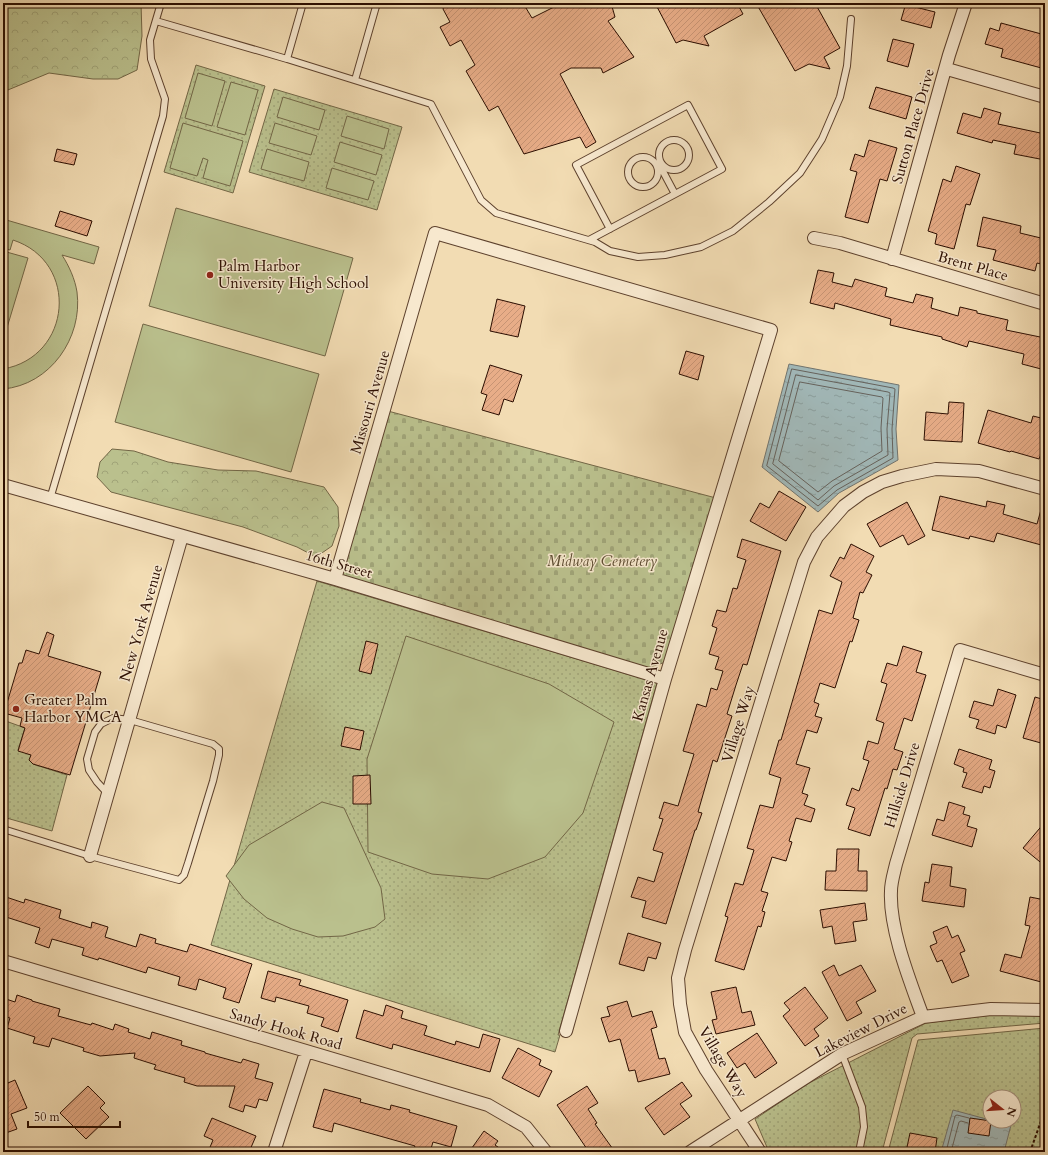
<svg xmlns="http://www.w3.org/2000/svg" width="1048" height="1155" font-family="Cardo,serif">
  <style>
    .grass { fill: url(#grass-dots); stroke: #726646; fill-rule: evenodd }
    .forest { fill: url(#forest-crowns); stroke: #726646 }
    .cemetery { fill: url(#cemetery-stones); stroke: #726646 }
    .pitch { fill: #bac08d; stroke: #726646 }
    .water { fill: url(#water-ripples); stroke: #72746e }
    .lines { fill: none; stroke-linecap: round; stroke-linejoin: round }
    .shore { stroke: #66625c; stroke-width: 1 }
    .building { fill: url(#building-hatch); stroke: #2b0d00 }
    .service-casing { stroke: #5d412d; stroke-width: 8 }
    .minor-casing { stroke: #5d412d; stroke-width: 14 }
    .path { stroke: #2b0d00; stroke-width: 2; stroke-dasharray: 3 2; stroke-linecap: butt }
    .service { stroke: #f7e8ce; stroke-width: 6 }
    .minor { stroke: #f7e8ce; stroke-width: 12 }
    .poi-dot { fill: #8f2418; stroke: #f7e8ce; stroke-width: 1.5 }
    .labels { text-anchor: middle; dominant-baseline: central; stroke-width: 3; stroke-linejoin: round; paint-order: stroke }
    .street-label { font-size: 15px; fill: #2b0d00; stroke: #f7e8ce }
    .poi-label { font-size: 15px; fill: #2b0d00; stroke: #f7e8ce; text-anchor: start }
    .park-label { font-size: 15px; font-style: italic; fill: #5d4c31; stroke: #f7e8ce }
  </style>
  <defs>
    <pattern id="grass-dots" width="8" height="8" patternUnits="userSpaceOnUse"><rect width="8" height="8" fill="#bac08d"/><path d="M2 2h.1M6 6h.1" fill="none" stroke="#a0a478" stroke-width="1.8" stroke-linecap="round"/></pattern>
    <pattern id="forest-crowns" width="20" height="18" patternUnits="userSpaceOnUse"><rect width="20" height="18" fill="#bac08d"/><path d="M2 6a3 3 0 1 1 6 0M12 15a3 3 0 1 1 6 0" fill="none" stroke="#a0a478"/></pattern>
    <pattern id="cemetery-stones" width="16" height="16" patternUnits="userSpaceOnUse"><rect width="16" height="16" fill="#bac08d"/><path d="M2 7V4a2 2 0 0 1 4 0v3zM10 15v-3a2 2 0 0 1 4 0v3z" fill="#a0a478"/></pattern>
    <pattern id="water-ripples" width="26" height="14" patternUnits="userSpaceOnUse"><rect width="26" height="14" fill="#a1b8b8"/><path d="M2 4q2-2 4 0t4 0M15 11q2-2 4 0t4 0" fill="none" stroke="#8b9d9c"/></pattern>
    <pattern id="building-hatch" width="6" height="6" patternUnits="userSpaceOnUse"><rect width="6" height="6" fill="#e8ad88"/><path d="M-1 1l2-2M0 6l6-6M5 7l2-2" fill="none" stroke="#c79474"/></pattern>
  </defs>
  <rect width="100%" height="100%" fill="#f2dcb3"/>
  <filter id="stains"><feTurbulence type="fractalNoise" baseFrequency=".005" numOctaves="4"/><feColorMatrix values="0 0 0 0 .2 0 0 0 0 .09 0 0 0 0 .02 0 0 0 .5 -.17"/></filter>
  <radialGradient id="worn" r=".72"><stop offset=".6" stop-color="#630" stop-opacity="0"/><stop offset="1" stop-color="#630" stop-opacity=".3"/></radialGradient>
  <path class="grass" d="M196 65 265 86 233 193 164 172Z
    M274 89 402 127 377 210 249 172Z
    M317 581 657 683 558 1035H560L555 1052 211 945Z
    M3 720 25 728 18 750 31 755 30 760 33 764 67 775 52 831 3 817Z
    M992 1015 1045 1016V1023L917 1034 912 1038 882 1152H769L755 1119 809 1083 926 1023Z
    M1045 1028V1152H888L918 1040ZM990 1097H1014V1121H990Z"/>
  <path class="forest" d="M3 3H141L142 36 137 70 118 79H93L49 73 3 92Z
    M112 449 134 451 168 462 218 470 256 471 324 487 338 507 339 526 332 546 316 557 297 547 243 527 111 492 97 477 100 462Z"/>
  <path class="cemetery" d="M384 410 716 498 666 662 644 669 336 575Z"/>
  <path class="pitch" d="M198 73 225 81 212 126 185 118Z
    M231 82 258 90 245 135 217 127Z
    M283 97 325 110 319 130 277 117Z
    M347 116 389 129 384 149 341 136Z
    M183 123 243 141 230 186 203 178 208 160 203 158 197 176 170 168Z
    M275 123 317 136 311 155 269 143Z
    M340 142 382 155 376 175 334 162Z
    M267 149 309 162 304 181 261 169Z
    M332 168 374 181 368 200 326 188Z
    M176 208 353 258 325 356 149 306Z
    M3 219 99 247 94 264 62 255C69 266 75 279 77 292 83 338 50 385 3 389V369C72 357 80 262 13 240L10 250 3 248Z
    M3 251 28 258 3 341Z
    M143 324 319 374 291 472 115 422Z
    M406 636 549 684 614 722 583 813 545 857 488 879 432 874 368 852 367 759Z
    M322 802 344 808 381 888 385 919 375 927 343 936 318 937 292 929 267 918 244 899 226 876 249 845Z"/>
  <path class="water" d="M789 364 899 385 896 429 898 460 839 493 818 512 762 467Z
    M953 1110 990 1120V1121H995L1011 1125 1004 1152H941Z"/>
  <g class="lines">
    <path class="shore" d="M792 369 893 388 895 389 892 429 893 458 837 490 818 506 767 466Z
      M796 375 888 392 890 393 887 429 888 455 834 486 818 500 773 464Z
      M800 382 882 397 883 398 881 428 882 451 832 481 818 492 779 461Z
      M946 1152 955 1116 957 1115 969 1118
      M951 1152 959 1122 961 1121 968 1123"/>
  </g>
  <path class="building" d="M445 3H523L532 18 562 3H611L615 17 608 21 634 57 603 73 601 68H571L560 74 596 142 586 148 580 137 524 154 498 106 489 111 466 71 475 65 461 40 450 46 440 27 450 22 443 9Z
    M655 3H737L743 14 704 36 709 46 683 40 676 43Z
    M756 3H815L840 48 824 57 830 69 809 64 795 71Z
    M906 3H916L915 7 935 12 931 28 901 20Z
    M1001 23 1045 35V69L1001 57 1003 49 985 44 990 28 999 31Z
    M893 39 914 44 908 67 887 61Z
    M876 87 912 97 906 119 869 108Z
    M984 108 1001 113 998 124 1045 134V160L1014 154 1016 145 993 140 992 143 957 133 963 113 981 118Z
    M869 140 897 148 887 181 880 179 868 223 845 217 857 172 850 170 855 154 864 157Z
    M57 149 77 154 74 165 54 161Z
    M956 166 980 174 970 205 966 204 954 249 935 244 937 234 928 231 943 179 951 182Z
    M60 211 92 221 87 236 55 226Z
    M983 217 1021 226 1020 233 1045 239V265L1037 263 1035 271 993 260 996 250 977 246Z
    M818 270 834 273 832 282 852 287 855 279 887 288 885 296 913 303 916 294 933 298 931 308 958 316 960 307 977 311V313L1008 320 1006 330 1045 338V370L1022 364 1024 354 969 341 967 347 942 339V337L890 325 891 319 835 303 834 309 810 303Z
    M497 299 525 306 518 337 490 331Z
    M686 351 704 356 698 380 679 374Z
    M490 365 522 375 513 402 504 399 499 415 482 410 487 395 481 393Z
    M949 402 964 403 962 442 924 440 926 412 948 414Z
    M988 410 1031 423 1033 416 1045 419V455L1041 454 1039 459 1011 451 1010 452 978 443Z
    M779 491 806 507 786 541 750 521 760 503 769 508Z
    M940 496 986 507 987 501 1005 505 1003 514 1037 524 1042 506H1045V546L997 533 994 542 970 536 969 539 932 530Z
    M907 502 925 536 908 545 903 535 880 547 867 524Z
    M742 539 781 551 747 665 743 664 736 685 727 714 732 716 717 762 713 760 698 812 702 813 696 830H695L666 924 642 917 646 901 631 897 638 877 654 882 663 853 653 850 663 819 659 818 664 802 678 806 694 754 683 751 697 704 706 707 711 688 717 690 723 671 715 669 719 657 709 654 717 628 712 626 717 610 726 612 733 588 737 589 746 560 737 557Z
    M851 544 874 556 866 572 872 575 863 593 860 592 853 618 859 620 852 642 850 641 835 688 820 683 814 702 819 704 815 716 822 718 817 733 807 730 796 764 810 768 802 793 808 795 804 805 815 809 811 822 796 818 789 841 792 842 786 861 772 857 761 891 768 893 762 911 765 912 761 927 758 926 744 970 715 961 728 917 725 916 735 883 743 885 754 850 747 848 760 805 773 808 781 778 769 774 779 740H781L819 610 832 614 842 582 830 576 840 557 844 559Z
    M47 632 54 635 48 656 101 672 70 775 33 764 29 760 31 755 18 751 25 728 20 726 22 718 4 713 19 663H22L26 650 39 654Z
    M366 641 378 644 371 674 359 671Z
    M903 646 922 652 916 672 926 675 912 721 904 718 894 749 903 752 897 770 893 769 887 789 885 788 870 836 848 829 855 808 846 805 852 788 859 791 869 761 863 759 868 741 878 744 884 723 876 720 887 684 881 682 887 663 897 666Z
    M998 689 1016 695 1006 728 997 725 995 734 976 728 979 720 969 717 974 701 993 706Z
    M1035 697 1045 700V729L1041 743 1023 738Z
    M345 727 364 731 360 750 341 746Z
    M959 749 992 760 989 769 995 771 990 788 984 786 982 793 962 787 967 773 963 772 964 768 954 764Z
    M370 775 371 804H353V776Z
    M949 802 965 807 963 814 970 816 967 826 977 829 972 847 932 835 937 819 944 821Z
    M1045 822V866L1023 848Z
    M837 849H859L858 871H867V891L825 890 826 871H836Z
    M932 864 952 867 950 886 966 889 964 907 922 901 925 882 929 883Z
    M3 896 24 903 25 899 61 910 59 918 91 928 92 922 108 927 105 937 136 947 140 934 156 939 155 943 187 952 190 944 252 964 239 1003 223 998 226 988 199 979 196 990 178 985 180 977 148 967 146 973 99 958 98 960 82 955 84 948 52 939 49 948 35 943 40 928 3 916Z
    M1030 897 1045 900V983L1000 971 1005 954 1021 958 1030 926 1025 925Z
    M865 903 867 920 853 922 856 941 835 944 832 926 823 928 820 910Z
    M947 926 952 938 958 935 965 951 960 953 969 976 952 983 942 960 937 962 930 946 937 943 933 932Z
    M628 933 661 943 656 959 648 957 644 971 619 964Z
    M834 965 839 976 861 965 876 991 856 1002 862 1013 847 1021 822 972Z
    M268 971 301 980 299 985 348 1000 338 1032 321 1026 324 1018 307 1013 309 1006 276 997 275 1002 261 998Z
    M736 987 742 1013 751 1011 755 1025 716 1034 712 1020 717 1019 711 992Z
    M805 987 828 1018 814 1029 819 1036 805 1046 783 1016 790 1010 784 1003Z
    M17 995 32 1000V1001L60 1009 58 1016 91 1025 92 1023 113 1030 115 1024 129 1029 128 1032 150 1039 152 1032 182 1041 181 1045 205 1052V1053L241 1063 243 1059 259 1064 255 1078 273 1083 267 1101 259 1099 256 1108 245 1105 243 1112 229 1107 235 1086H197L184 1082 185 1078 154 1069 156 1065 134 1058 135 1053 100 1056 83 1051 84 1048 52 1038 49 1047 33 1043 35 1037 7 1028 10 1018 3 1016V998L15 1002Z
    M627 1001 632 1017 652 1011 657 1027 651 1029 659 1059 665 1058 670 1074 638 1082 635 1070 629 1071 620 1039 609 1042 601 1018 610 1016 607 1007Z
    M386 1005 403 1011 401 1018 427 1026 424 1035 455 1045 456 1041 479 1048 483 1034 500 1039 490 1072 393 1044 392 1049 356 1038 364 1010 383 1016Z
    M757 1033 777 1063 755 1078 745 1063 737 1068 727 1053Z
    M518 1048 541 1060 539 1065 552 1071 539 1097 502 1078Z
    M15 1080 27 1108 11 1114 17 1129 3 1134V1085Z
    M682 1082 692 1096 680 1104 690 1117 664 1135 645 1108Z
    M88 1086 105 1103 100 1108 109 1117 86 1139 60 1113Z
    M587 1086 598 1103 588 1109 597 1123 595 1124 615 1152H589L557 1105Z
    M324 1089 361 1099 360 1102 390 1110 391 1105 410 1110 409 1112 457 1126 451 1147 433 1142 430 1152H427L414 1148 415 1146 334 1123 332 1132 313 1127Z
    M212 1118 256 1136 249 1152H208L213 1140 204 1136Z
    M970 1118 991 1121 989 1136 968 1133Z
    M484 1131 498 1141 495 1145 505 1152H469Z
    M910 1133 937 1138 935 1152H906Z"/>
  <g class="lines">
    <g class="service-casing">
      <path id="service" d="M303 3 287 59 431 104 481 200 496 213 595 242 610 251 638 257 665 255 701 247 733 231 769 202 800 173 822 139 840 97 847 66 851 19
        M156 21 287 59
        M355 80 377 3
        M659 155a15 15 0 1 1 30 0a15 15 0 1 1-30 0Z
        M628 172a15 15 0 1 1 30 0a15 15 0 1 1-30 0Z
        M659 164 675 194
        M589 240 722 169 688 105 576 165 610 229
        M50 499 163 116 165 99 151 59 150 40 161 3
        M3 829 90 856 179 880 184 875 188 863 213 781 219 755V749L213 744 130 720 113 718 101 724 95 732 87 759 89 770 97 782 108 794
        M842 1054 862 1107 864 1127 859 1152"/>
    </g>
    <g class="minor-casing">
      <path id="minor" d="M947 69 1045 97
        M814 238 840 243 1045 304
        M892 259 949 55 966 3
        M3 485 335 579 665 679
        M335 579 435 233 771 330 665 679 566 1031
        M90 856 182 536
        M3 961 488 1105 526 1127 546 1152
        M923 1017C910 981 889 929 891 891 891 882 894 873 896 864L960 650 1045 675
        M274 1152 306 1052
        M690 1152 842 1054 923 1017 991 1009 1045 1010
        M760 1152 706 1070 685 1032 680 1004 678 978 685 950 804 562 817 537 844 506 863 492 882 482 902 476 936 469 979 471 1045 489"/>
    </g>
    <path class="path" d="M1030 1152 1045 1110"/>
    <use href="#service" class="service"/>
    <use href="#minor" class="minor"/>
  </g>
  <g class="poi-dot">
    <circle cx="210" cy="275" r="4"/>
    <circle cx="16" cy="709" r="4"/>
  </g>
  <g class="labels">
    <g class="street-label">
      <text transform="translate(913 126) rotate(-74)">Sutton Place Drive</text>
      <text transform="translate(973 266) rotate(16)">Brent Place</text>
      <text transform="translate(370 402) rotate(-74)">Missouri Avenue</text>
      <text transform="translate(339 564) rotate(16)">16th Street</text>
      <text transform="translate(141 623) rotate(-74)">New York Avenue</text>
      <text transform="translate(650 675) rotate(-74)">Kansas Avenue</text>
      <text transform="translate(738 724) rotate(-73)">Village Way</text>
      <text transform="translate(902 785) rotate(-73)">Hillside Drive</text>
      <text transform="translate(286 1029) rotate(16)">Sandy Hook Road</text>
      <text transform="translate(861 1030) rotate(-27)">Lakeview Drive</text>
      <text transform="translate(723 1062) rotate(59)">Village Way</text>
    </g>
    <g class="poi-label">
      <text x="218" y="266">Palm Harbor<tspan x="218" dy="17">University High School</tspan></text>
      <text x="24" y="700">Greater Palm<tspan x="24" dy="17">Harbor YMCA</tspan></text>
    </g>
    <g class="park-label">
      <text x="602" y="561">Midway Cemetery</text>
    </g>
  </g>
  <rect width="1048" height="1155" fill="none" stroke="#f2dcb3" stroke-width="16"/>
  <rect x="4" y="4" width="1040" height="1147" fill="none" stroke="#2b0d00" stroke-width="2"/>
  <rect x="8" y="8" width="1032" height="1139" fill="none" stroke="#2b0d00"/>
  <g transform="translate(1002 1109) rotate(107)"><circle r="19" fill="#f7e8ce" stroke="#a5907c"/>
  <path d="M0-3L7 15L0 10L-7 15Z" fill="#8f2418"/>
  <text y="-6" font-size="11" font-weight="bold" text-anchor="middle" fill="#2b0d00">N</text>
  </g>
  <path d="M28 1121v6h92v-6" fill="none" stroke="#2b0d00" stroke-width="2"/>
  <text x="34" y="1121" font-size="12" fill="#2b0d00" stroke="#f7e8ce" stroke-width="3" paint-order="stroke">50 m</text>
  <rect width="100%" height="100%" filter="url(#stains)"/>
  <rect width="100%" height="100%" fill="url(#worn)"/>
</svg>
